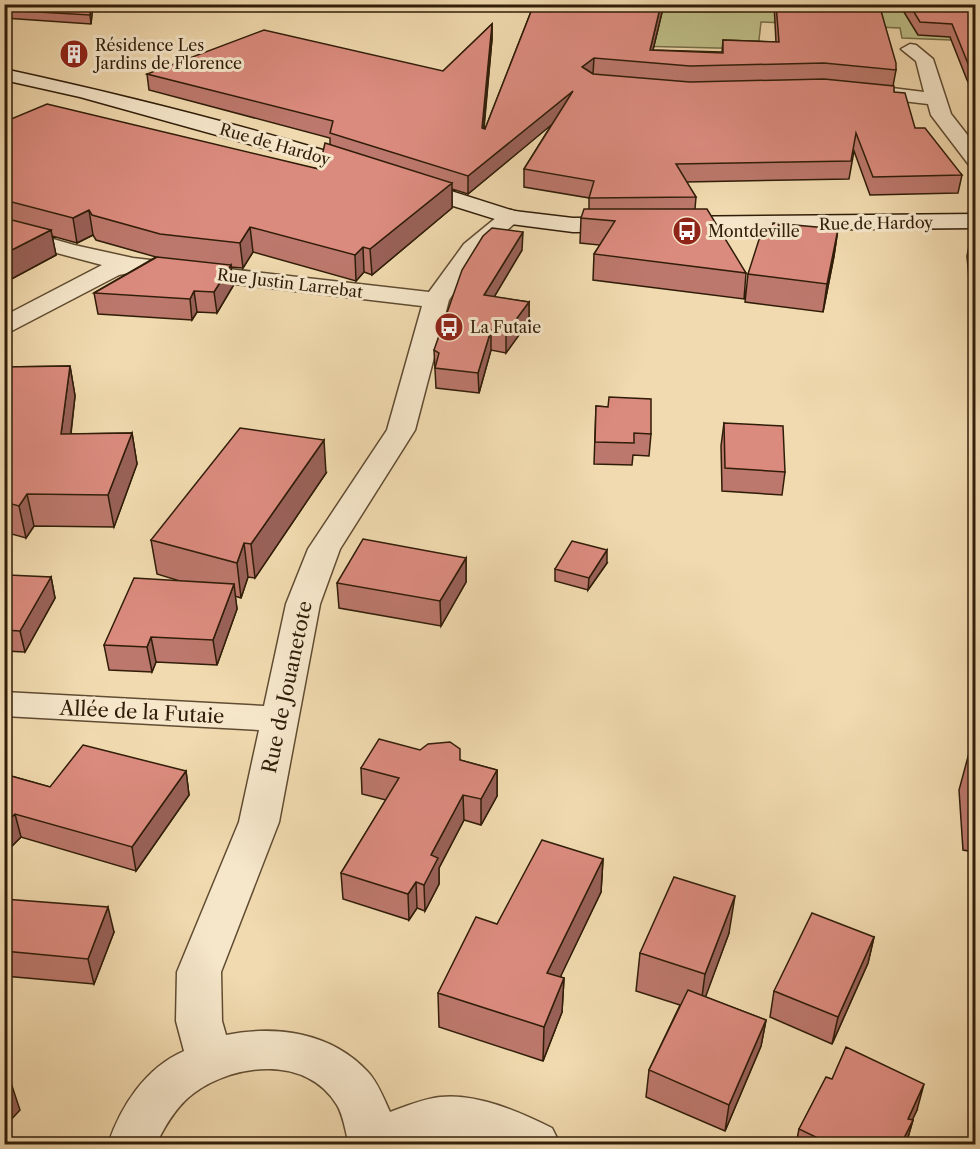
<svg xmlns="http://www.w3.org/2000/svg" width="980" height="1149" font-family="'Libre Caslon Text',serif">
  <style>
    .green { fill: #bebe87; stroke: #776e48; stroke-width: 1.5 }
    .lines { fill: none; stroke-linecap: round; stroke-linejoin: round }
    .stream { fill: #707b6d; fill-rule: evenodd }
    .street-casing { stroke: #604c32; stroke-width: 3 }
    .secondary-casing { stroke: #301d09; stroke-width: 3 }
    .street { fill: #f6e7cb; fill-rule: evenodd }
    .secondary { fill: #f6e7cb; fill-rule: evenodd }
    .wall { fill: #bc786c; stroke: #301d09; stroke-width: 1.5 }
    .shaded-wall { fill: #996158; stroke: #301d09; stroke-width: 1.5 }
    .building { fill: #db8b7e; stroke: #301d09; stroke-width: 1.5 }
    .labels { text-anchor: middle; dominant-baseline: central; stroke-width: 6; stroke-linejoin: round; paint-order: stroke }
    .far-poi-label { font-size: 16px; fill: #301d09; stroke: #f6e7cb; text-anchor: start }
    .far-street-label { font-size: 16px; fill: #301d09; stroke: #f6e7cb }
    .street-label { font-size: 20px; fill: #301d09; stroke: #f6e7cb }
  </style>
  <rect width="100%" height="100%" fill="#f1daaf"/>
  <filter id="stains"><feTurbulence type="fractalNoise" baseFrequency=".00333" numOctaves="4"/><feColorMatrix values="0 0 0 0 .2 0 0 0 0 .09 0 0 0 0 .02 0 0 0 .5 -.17"/></filter>
  <radialGradient id="worn" r=".72"><stop offset=".6" stop-color="#630" stop-opacity="0"/><stop offset="1" stop-color="#630" stop-opacity=".3"/></radialGradient>
  <path class="green" d="M968 6 975 41 902 38 900 28 761 22 758 49 633 46 538 11 716 12Z"/>
  <g class="lines">
    <path class="stream" d="M220 4 549 5 552 7 549 9Z
      M881 4H918V5L915 7 863 9 860 7Z
      M648 6H789L792 8 789 10 646 9Z"/>
    <g class="street-casing">
      <path id="street" d="M910 44 916 45 933 59 951 114 976 146V167L969 165 931 115 928 104 860 96 850 90 860 84 924 92 916 61 901 49Z
        M511 210 519 212 522 217 480 254 449 300 415 430 340 549 320 604 279 822 221 972 222 1021 226 1035C276 1025 331 1032 368 1072 378 1083 384 1099 390 1112 406 1106 423 1099 440 1097 477 1093 520 1112 552 1128L560 1144H479L448 1140 421 1144H349C345 1131 344 1117 337 1105 307 1055 235 1063 194 1093 177 1105 165 1126 156 1144H108C121 1106 145 1068 184 1051L176 1021 177 972 239 822 259 730 4 716V692L264 706 286 604 308 549 387 430 422 306 133 272 119 275 4 335V316L102 265 4 239V225L74 245 133 258 429 292 464 244 503 212Z"/>
    </g>
    <g class="secondary-casing">
      <path id="secondary" d="M4 69C128 96 251 127 372 165L375 170 372 175 364 176 80 97 4 80Z
        M410 178 514 211 573 218 976 214V228L573 232 511 224 402 190 399 185 402 180Z"/>
    </g>
    <use href="#street" class="street"/>
    <use href="#secondary" class="secondary"/>
  </g>
  <path class="wall" d="M10 4H93L91 24 4 18V9Z
    M534 4H664L653 50 722 52 723 40 776 42 774 4H879L896 70 893 86 894 92 915 128 962 175 958 193 870 195 854 151 849 179 686 182 696 197 695 209 746 273 744 299 593 280 594 254 600 245 580 243 581 218 589 209V198L524 187V169L552 124 468 194 452 189V208L372 275 364 272 356 281 253 252 243 268 231 267 233 286 217 313 197 312 192 320 98 314 94 293 156 257 96 240 93 235 77 243 52 236 56 255 4 283V122L319 169 330 145V138L149 90 147 74 443 71 492 24V39L484 129H485Z
    M899 4H975V96L967 80 950 37 918 35Z
    M772 228 838 229 834 256 823 312 745 302 748 274Z
    M971 236H975V308L969 307 970 289 967 256Z
    M522 250 494 297 529 302V321L506 353 491 350 479 393 436 388 434 350Z
    M70 366 75 396 71 434 132 433 137 464 114 527 34 526 26 538 4 532V367Z
    M596 406 608 407 651 434 649 456 633 455 632 465 594 464Z
    M724 423 785 472 782 495 722 491 721 446Z
    M326 473 255 578 248 577 241 598 235 596 237 609 217 665 156 662 152 672 109 670 104 645 180 581 157 574 151 540Z
    M466 558V582L441 626 339 608 337 583Z
    M607 563 588 590 555 581V569Z
    M51 577 55 598 25 652 4 651V581Z
    M969 753 975 754V852L963 850 959 790Z
    M460 760 497 770V796L481 825 464 820 439 868V884L425 911 417 908 409 920 343 899 341 873 386 800 362 794 361 768Z
    M186 771 189 795 136 871 21 837 4 854V774L50 787Z
    M603 859 601 892 560 977 564 978 562 1012 543 1061 439 1027 438 993 497 924Z
    M4 899 114 932 94 984 4 976Z
    M729 933 705 997 766 1020 761 1046 725 1131 646 1097 649 1070 680 1005 636 991 640 953Z
    M874 937 868 963 832 1044 770 1017 774 991Z
    M917 1110 912 1120H913L906 1144H796L799 1129Z"/>
  <path class="shaded-wall" d="M91 4H93L91 24 90 15Z
    M661 4H664L650 62V50Z
    M492 24V39L482 145V128Z
    M594 58 593 74 582 67Z
    M573 91V107L468 194V176Z
    M452 183V208L372 275 370 249Z
    M89 210 93 235 77 243 73 218Z
    M250 227 253 252 243 268 240 243Z
    M838 229 834 256 823 312 827 284Z
    M51 230 56 255 4 283V254Z
    M523 232 522 250 484 314V295Z
    M363 247 364 272 356 281 355 255Z
    M231 265 233 286 217 313 214 292Z
    M194 291 197 312 192 320 190 299Z
    M529 302V321L506 353V333Z
    M491 330V350L479 393 478 373Z
    M70 366 75 396 67 465 61 434Z
    M132 433 137 464 114 527 108 495Z
    M324 440 326 473 255 578 251 544Z
    M27 494 34 526 26 538 19 506Z
    M244 543 248 577 241 598 237 563Z
    M607 550V563L588 590 589 578Z
    M466 558V582L441 626 440 601Z
    M51 577 55 598 25 652 20 631Z
    M234 584 237 609 217 665 213 640Z
    M151 637 156 662 152 672 147 647Z
    M497 770V796L481 825V799Z
    M186 771 189 795 136 871 132 847Z
    M463 795 464 820 439 868V884L425 911 424 885 431 855Z
    M15 814 21 837 4 854V824Z
    M603 859 601 892 546 1007 547 973Z
    M416 882 417 908 409 920 408 894Z
    M735 896 729 933 700 1012 705 974Z
    M108 907 114 932 94 984 88 959Z
    M874 937 868 963 832 1044 838 1017Z
    M564 978 562 1012 543 1061 544 1027Z
    M766 1020 761 1046 725 1131 729 1105Z
    M11 1083 20 1110 4 1127V1091Z
    M924 1084 917 1110 901 1144 913 1120 906 1144H901L908 1119Z"/>
  <path class="building" d="M10 4H91L90 15 4 10V9Z
    M534 4H661L650 50 723 53V40L779 42 776 4H879L896 63V70L824 63 690 66 594 58 582 67 593 74 690 82 824 79 894 86V92L905 93 915 128H925L962 175 873 177 856 133 851 161 676 164 696 197 589 198 594 181 524 169 573 91 468 176 330 133 333 121 147 74 264 30 443 71 492 24 482 128 485 129Z
    M909 4H975V77L969 66 952 24 920 22Z
    M47 104 319 169 325 143 452 183 370 249 363 247 355 255 250 227 240 243 160 234 92 215 89 210 73 218 4 200V122Z
    M584 209H707L746 273 594 254 615 221 581 218Z
    M4 218 51 230 4 254Z
    M773 223 838 229 827 284 748 274 763 227 772 228Z
    M492 228 523 232 484 295 529 302 506 333 491 330 478 373 435 368 439 353 434 350 462 270 483 236Z
    M971 236H975V287H973L975 269Z
    M157 257 231 265 214 292 194 291 190 299 94 293Z
    M70 366 61 434 132 433 108 495 27 494 19 506 4 502V367Z
    M609 397 651 399V434L634 433V443L595 442 596 406 608 407Z
    M724 423 783 426 785 472 725 468Z
    M240 428 324 440 251 544 244 543 237 563 151 540Z
    M363 539 466 558 440 601 337 583Z
    M572 541 607 550 589 578 555 569Z
    M8 575 51 577 20 631 4 630V581Z
    M134 578 234 584 213 640 151 637 147 647 104 645Z
    M379 739 420 750 428 744 450 742 460 749V760L497 770 481 799 463 795 431 855 438 858 424 885 416 882 408 894 341 873 399 778 361 768Z
    M83 745 186 771 132 847 15 814 4 824V774L50 787Z
    M969 753 975 754V814L973 813Z
    M542 840 603 859 547 973 564 978 544 1027 438 993 476 917 497 924Z
    M674 877 735 896 705 974 640 953Z
    M4 899 108 907 88 959 4 951Z
    M812 913 874 937 838 1017 774 991Z
    M688 990 766 1020 729 1105 649 1070Z
    M846 1047 924 1084 908 1119 913 1120 901 1144H830L799 1129 826 1077 832 1079Z
    M4 1080 11 1083 4 1091Z"/>
  <defs>
    <g id="building-disc" transform="scale(1.5)"><circle r="9.5" fill="#8f2418" stroke="#f6e7cb"/><path d="M-4-6H4V6H1V3H-1V6H-4ZM-2.5-4.3h1.7v1.8h-1.7ZM.8-4.3h1.7v1.8H.8ZM-2.5-1h1.7V.8h-1.7ZM.8-1h1.7V.8H.8Z" fill="#fff"/></g>
    <g id="bus-disc" transform="scale(1.5)"><circle r="9.5" fill="#8f2418" stroke="#f6e7cb"/><path d="M-5-6H5V4H4V6H2V4H-2V6H-4V4H-5ZM-3.5-4V0h7V-4ZM-3.5 1.2v1.5H-2V1.2ZM2 1.2v1.5H3.5V1.2Z" fill="#fff"/></g>
  </defs>
  <g fill-rule="evenodd">
    <use href="#building-disc" x="74" y="54"/>
    <use href="#bus-disc" x="687" y="231"/>
    <use href="#bus-disc" x="449" y="327"/>
  </g>
  <g class="labels">
    <g class="far-poi-label">
      <text x="95" y="45">Résidence Les<tspan x="95" dy="18">Jardins de Florence</tspan></text>
      <text x="708" y="231">Montdeville</text>
      <text x="470" y="327">La Futaie</text>
    </g>
    <g class="far-street-label">
      <text transform="translate(275 144) rotate(16)">Rue de Hardoy</text>
      <text transform="translate(876 223) rotate(-1)">Rue de Hardoy</text>
      <text transform="translate(290 283) rotate(7)">Rue Justin Larrebat</text>
    </g>
    <g class="street-label">
      <text transform="translate(287 687) rotate(-78)">Rue de Jouanetote</text>
      <text transform="translate(142 712) rotate(3)">Allée de la Futaie</text>
    </g>
  </g>
  <rect width="980" height="1149" fill="none" stroke="#f1daaf" stroke-width="24"/>
  <rect x="6" y="6" width="968" height="1137" fill="none" stroke="#301d09" stroke-width="3"/>
  <rect x="12" y="12" width="956" height="1125" fill="none" stroke="#301d09" stroke-width="1.5"/>
  <rect width="100%" height="100%" filter="url(#stains)"/>
  <rect width="100%" height="100%" fill="url(#worn)"/>
</svg>
